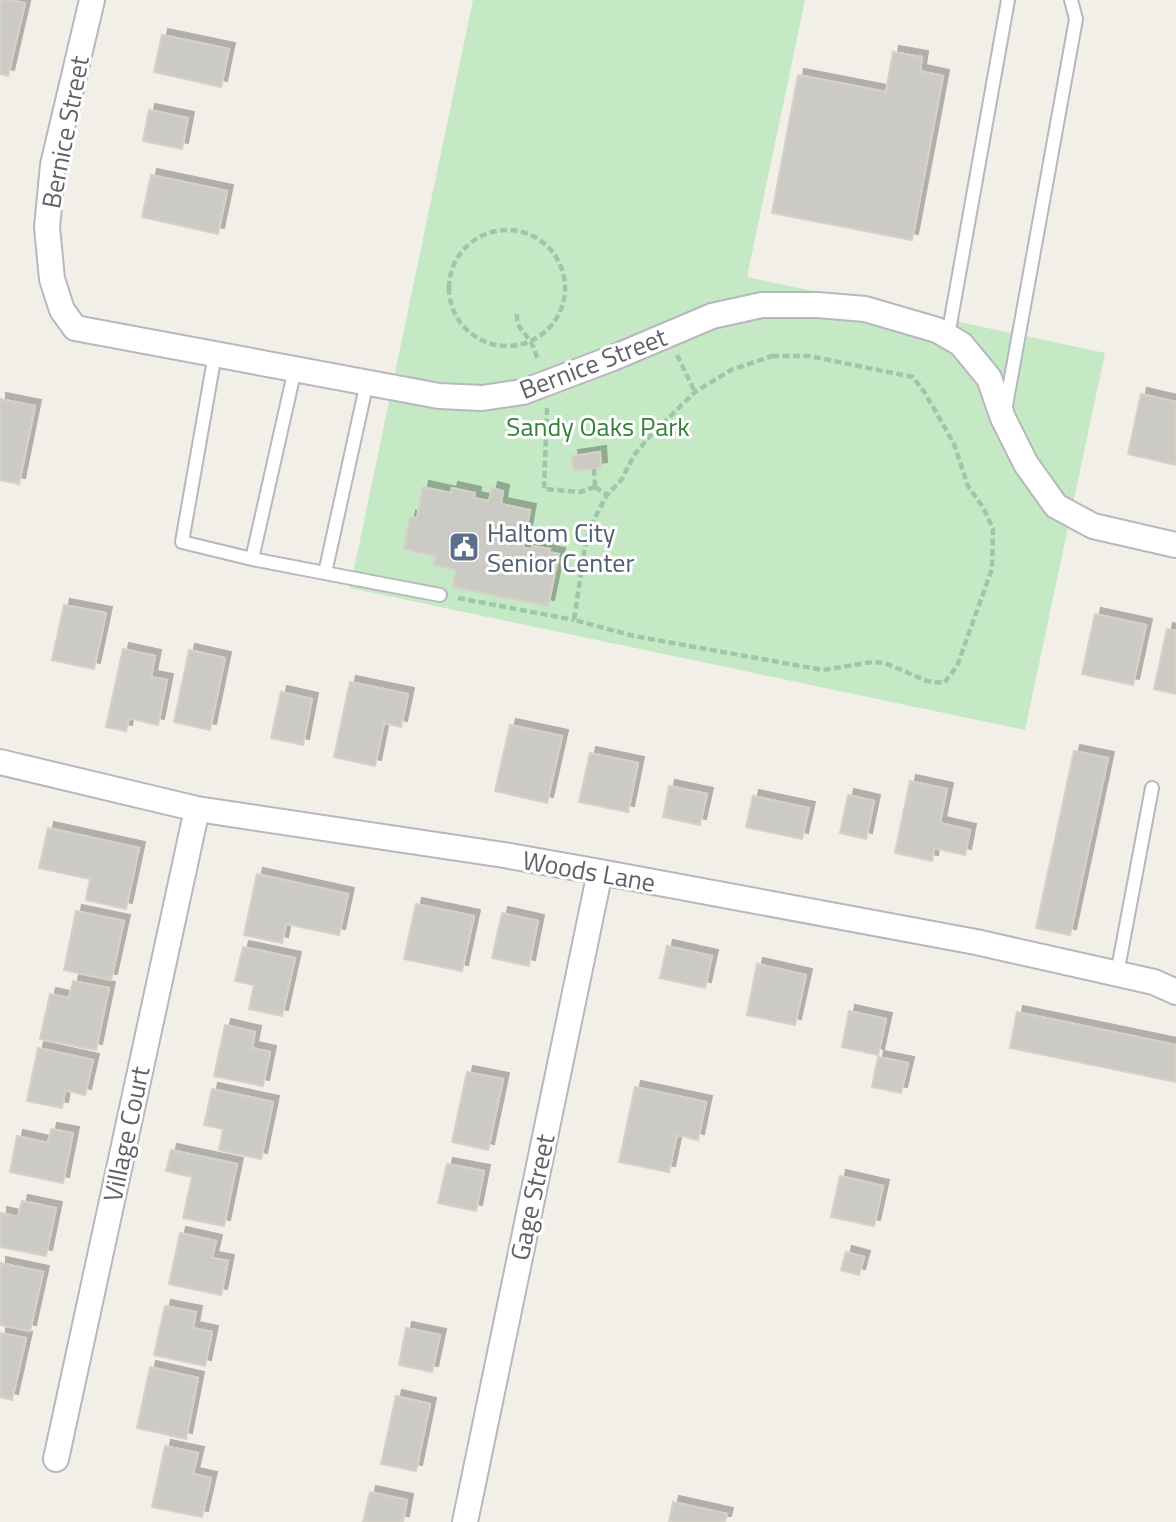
<svg xmlns="http://www.w3.org/2000/svg" width="1176" height="1522" font-family="'Titillium Web',sans-serif">
  <style>
    .green { fill: #c5e8c5 }
    .building { fill: #cccac5; stroke: #d6d1c6; stroke-width: 2; filter: url(#shadow) }
    .lines { fill: none; stroke-linecap: round; stroke-linejoin: round }
    .lane-casing { stroke: #b5b8bc; stroke-width: 16 }
    .street-casing { stroke: #b5b8bc; stroke-width: 28 }
    .path { stroke: #9cc7a9; stroke-width: 4.5; stroke-dasharray: 7 3.5; stroke-linecap: butt }
    .lane { stroke: #fff; stroke-width: 12 }
    .street { stroke: #fff; stroke-width: 24 }
    .labels { text-anchor: middle; dominant-baseline: central; stroke-width: 6; stroke-linejoin: round; paint-order: stroke }
    .street-label { font-size: 26px; fill: #5f6368; stroke: #fff }
    .park-label { font-size: 26px; fill: #348238; stroke: #fff }
    .service-label { font-size: 26px; fill: #4e5e75; stroke: #fff; text-anchor: start }
  </style>
  <defs>
    <filter id="shadow"><feDropShadow dx="6" dy="-6" stdDeviation="0" flood-color="#0004"/></filter>
  </defs>
  <rect width="100%" height="100%" fill="#f1efe8"/>
  <path class="green" d="M473 0H805L747 277 1105 353 1025 730 350 588Z"/>
  <path class="building" d="M0 0H9L25 3 8 76 0 74Z
    M162 35 229 49 221 87 154 72Z
    M893 52 922 57 920 71 943 76 912 240 772 213 798 75 886 92Z
    M149 110 188 118 182 149 143 141Z
    M151 175 227 191 218 234 142 217Z
    M1141 394 1176 402V465L1128 454Z
    M0 399 35 406 19 484 0 480Z
    M600 452 601 468 574 471 572 456Z
    M423 487 451 493 452 488 475 493 474 498 489 501 492 488 503 491 501 504 530 510 523 548 532 549V546L550 549 549 552 559 554 548 606 453 587 456 570 434 565 436 556 404 549 410 517 417 518Z
    M64 605 106 613 94 669 52 660Z
    M1095 614 1146 625 1133 685 1082 674Z
    M1167 629 1176 631V694L1154 689Z
    M123 649 155 656 151 677 167 680 158 725 129 718 126 731 106 727Z
    M189 650 225 658 210 730 174 722Z
    M350 682 408 694 401 727 384 723 375 766 334 757Z
    M281 692 312 699 303 745 271 738Z
    M510 725 562 736 547 803 495 791Z
    M1074 751 1108 758 1070 935 1036 928Z
    M590 753 638 763 628 812 579 802Z
    M910 781 947 789 940 823 970 830 965 855 934 848 932 861 895 853Z
    M669 786 707 794 700 825 663 817Z
    M848 795 874 801 866 839 840 833Z
    M753 796 809 808 802 839 746 827Z
    M48 828 139 848 126 909 86 900 90 879 39 868Z
    M257 874 348 894 339 935 286 924 282 943 244 935Z
    M416 904 474 916 462 971 404 959Z
    M76 911 124 921 111 980 64 970Z
    M502 913 538 921 529 966 492 958Z
    M667 946 712 956 705 988 660 978Z
    M243 947 295 958 282 1016 249 1009 254 985 235 981Z
    M757 964 806 975 795 1025 747 1015Z
    M73 981 109 988 96 1050 40 1039 50 994 69 998Z
    M849 1011 886 1019 878 1055 842 1047Z
    M1017 1012 1176 1045V1082L1010 1048Z
    M225 1025 255 1032 252 1048 270 1052 263 1086 214 1076Z
    M38 1048 93 1060 85 1095 65 1090 62 1108 27 1101Z
    M878 1057 908 1063 901 1093 872 1087Z
    M467 1072 503 1079 488 1150 452 1142Z
    M635 1087 706 1102 698 1140 677 1135 669 1172 619 1162Z
    M212 1089 273 1102 261 1159 219 1150 223 1129 204 1125Z
    M51 1129 73 1133 63 1183 10 1172 17 1136 48 1143Z
    M171 1150 237 1164 224 1226 183 1218 192 1177 166 1171Z
    M447 1164 484 1171 476 1211 438 1203Z
    M840 1176 883 1186 874 1226 831 1217Z
    M22 1201 56 1208 46 1256 0 1247 1 1213 18 1217Z
    M180 1233 216 1241 212 1258 228 1261 221 1295 169 1284Z
    M846 1252 864 1257 859 1275 841 1270Z
    M0 1263 43 1272 30 1331 0 1325Z
    M165 1306 196 1312 193 1328 212 1332 205 1366 154 1355Z
    M406 1328 440 1335 432 1372 399 1365Z
    M0 1333 26 1338 12 1400 0 1397Z
    M150 1367 198 1378 186 1439 137 1428Z
    M396 1396 430 1404 416 1471 381 1464Z
    M165 1446 198 1453 193 1474 211 1478 202 1517 152 1507Z
    M370 1492 407 1500 403 1522H363Z
    M673 1502 727 1514 725 1522H669Z"/>
  <g class="lines">
    <g class="lane-casing">
      <path id="lane" d="M948 336 1008 0
        M215 354 182 542 252 559 325 573 367 382
        M1005 411 1076 19 1071 0
        M252 559 295 369
        M325 573 440 595
        M1117 974 1152 788"/>
    </g>
    <g class="street-casing">
      <path id="street" d="M92 0 53 165 47 227 52 279 62 310 75 328 439 396 482 398 523 392 613 358 712 316 762 305H818L865 309 937 330 961 344 989 378 1003 418 1026 464 1056 506 1093 526 1176 545
        M0 762 197 809 504 855 600 872 976 942 1154 982 1176 992
        M56 1459 197 809
        M465 1522 600 872"/>
    </g>
    <path class="path" d="M449 288a58 58 0 1 1 116 0a58 58 0 1 1-116 0Z
      M517 314C516 328 524 331 530 341 534 346 535 354 538 359
      M677 355 695 392
      M772 356H809L913 377 925 393 954 444 968 486 984 509 993 529 992 569 957 666 944 683 927 681 885 663 872 662 823 670 634 636 574 620 585 547 591 525 607 495 622 479 634 455 650 436 695 392 731 370Z
      M547 408 544 489 580 492 595 487
      M594 469 595 487
      M595 487 607 495
      M458 598 574 620"/>
    <use href="#lane" class="lane"/>
    <use href="#street" class="street"/>
  </g>
  <defs>
    <g id="civic-square" transform="scale(1.575)"><rect x="-9" y="-9" width="18" height="18" rx="4" fill="#5c6f8a" stroke="#fff"/><path d="M-.6-6.5H3V-4.5H.6V-3L4-1V1h2V6H-6V1h2V-1L-.6-3ZM-1.2 2.5V6h2.4V2.5Z" fill="#fff"/></g>
  </defs>
  <g fill-rule="evenodd">
    <use href="#civic-square" x="464" y="547"/>
  </g>
  <g class="labels">
    <g class="street-label">
      <text transform="translate(65 132) rotate(-79)">Bernice Street</text>
      <text transform="translate(593 363) rotate(-21)">Bernice Street</text>
      <text transform="translate(589 871) rotate(10)">Woods Lane</text>
      <text transform="translate(126 1134) rotate(-78)">Village Court</text>
      <text transform="translate(532 1197) rotate(-78)">Gage Street</text>
    </g>
    <g class="park-label">
      <text x="598" y="426">Sandy Oaks Park</text>
    </g>
    <g class="service-label">
      <text x="487" y="532">Haltom City<tspan x="487" dy="30">Senior Center</tspan></text>
    </g>
  </g>
</svg>
